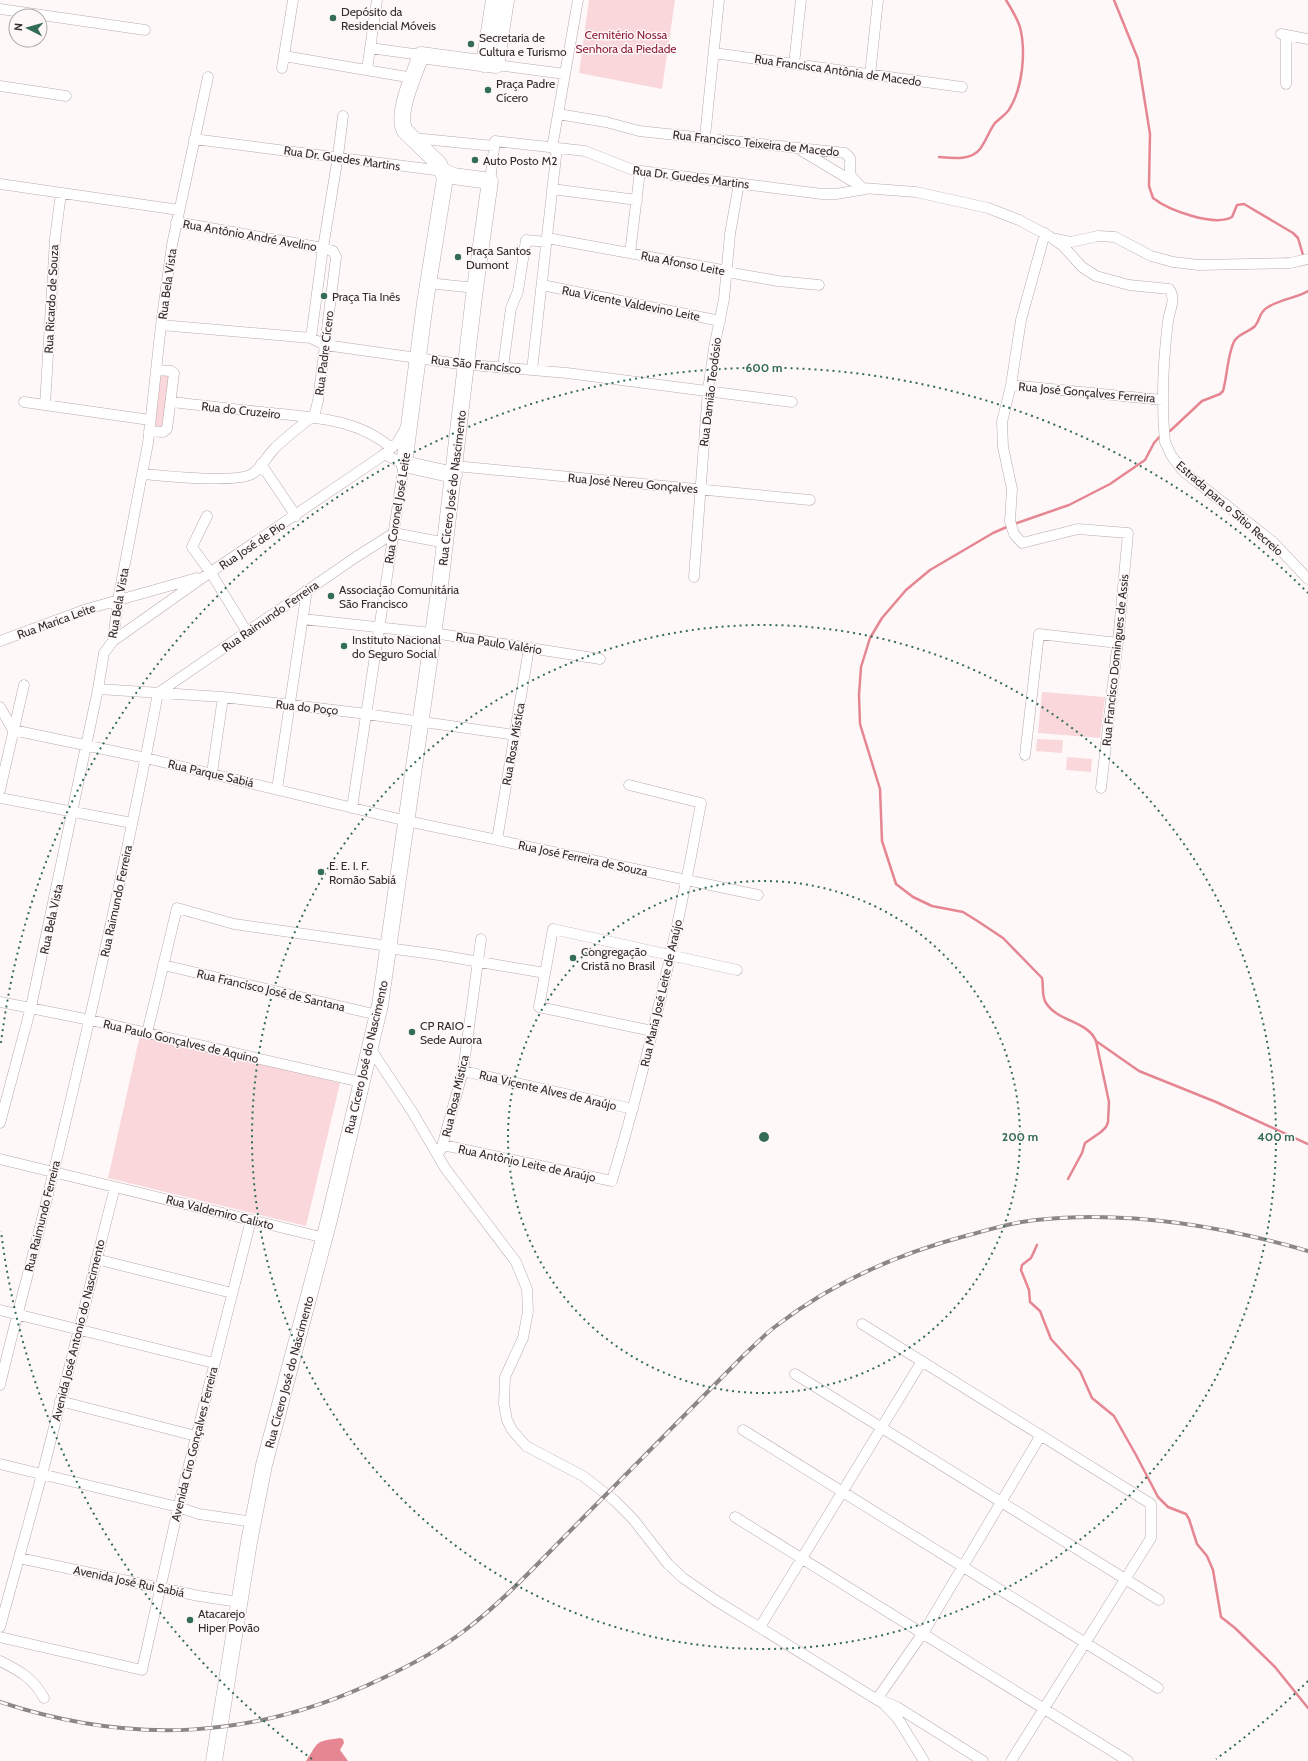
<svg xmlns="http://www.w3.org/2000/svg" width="1308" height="1761" font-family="Cabin,sans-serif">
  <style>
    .green { fill: #fad7da }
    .water { fill: #e58692 }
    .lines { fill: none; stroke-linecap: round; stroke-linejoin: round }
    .stream { stroke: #e58692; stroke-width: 2.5 }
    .minor-casing { stroke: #b9aaab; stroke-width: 11 }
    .primary-casing { stroke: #b9aaab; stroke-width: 17 }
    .minor { stroke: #fff; stroke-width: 10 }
    .primary { stroke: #fff; stroke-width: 16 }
    .rail-casing { stroke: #8c8686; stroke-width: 4 }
    .rail { stroke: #fff8f9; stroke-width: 2.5; stroke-dasharray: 8; stroke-linecap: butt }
    .ring { fill: none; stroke: #336d56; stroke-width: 2; stroke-dasharray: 2 4 }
    .poi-dot { fill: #336d56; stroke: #fff8f9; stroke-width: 1.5 }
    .labels { text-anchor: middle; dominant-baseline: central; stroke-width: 3; stroke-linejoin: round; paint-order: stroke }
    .poi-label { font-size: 12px; fill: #322c2c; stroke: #fff8f9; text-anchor: start }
    .park-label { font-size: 12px; fill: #8e1e39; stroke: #fff8f9 }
    .street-label { font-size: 12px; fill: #322c2c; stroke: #fff8f9 }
    .centre { fill: #336d56; stroke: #fff8f9; stroke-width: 2 }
    .ring-label { font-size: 12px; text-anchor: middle; font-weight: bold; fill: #336d56; stroke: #fff8f9; stroke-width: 3; stroke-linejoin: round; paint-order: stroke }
  </style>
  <rect width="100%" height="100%" fill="#fff8f9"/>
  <path class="green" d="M589 0H675L662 89 579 73Z
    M158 373 170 374 163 428 152 426Z
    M1042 692 1105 697 1100 738 1038 733Z
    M1037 739 1063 740 1062 753 1036 751Z
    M1067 757 1092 759 1091 772 1066 770Z
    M140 1035 340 1083 306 1226 108 1178Z"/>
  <path class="water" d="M340 1738 343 1739 344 1743 340 1750 348 1761H306C320 1740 314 1742 340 1738Z"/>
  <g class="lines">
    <path class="stream" d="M1114 0 1138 59 1150 134 1149 186 1153 198C1168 210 1214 227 1232 217L1237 205 1244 204 1293 233 1298 238 1303 255
      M939 157C951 158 971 161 980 149 986 141 989 131 995 123 1000 118 1007 114 1010 108 1023 86 1026 51 1020 27 1017 18 1011 8 1006 0
      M1170 431 1202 401 1220 394 1223 391C1227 378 1228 350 1235 340 1240 333 1249 332 1255 326 1261 319 1258 313 1268 307 1281 299 1296 298 1308 291
      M1014 524 1069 505 1110 484 1145 460 1154 443 1161 435
      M1009 526 993 533 930 570 906 590 882 618 870 638 861 667 859 695 860 724 880 789 882 841 896 884 913 897 932 906 963 912 979 922 1003 938 1042 978C1044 987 1041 995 1046 1003 1058 1022 1088 1021 1096 1041L1139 1071 1216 1102 1308 1144
      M1068 1179 1082 1153 1085 1143 1101 1132 1106 1127 1108 1122 1109 1102 1096 1041
      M1037 1245 1031 1258 1022 1265 1021 1270 1029 1290 1030 1302 1040 1311 1051 1339 1080 1371 1092 1398 1114 1416 1136 1455 1158 1497 1168 1507 1186 1514 1189 1519 1197 1544 1207 1556 1213 1570 1221 1617 1235 1628 1275 1667 1308 1708"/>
    <g class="minor-casing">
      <path id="minor" d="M0 9 145 30
        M1281 34 1308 39
        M370 48 421 55
        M714 53 962 87
        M284 56 413 78
        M794 64 801 0
        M496 65 565 74
        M282 68 293 0
        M367 70 377 0
        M870 75 878 0
        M1286 84V35
        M0 86 66 96
        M558 114 606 122 639 131 845 153 850 158V175L862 188 916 192 988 208 1019 220 1049 236 1063 246 1082 267 1096 276 1129 285 1169 289C1177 299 1169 311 1168 321 1163 362 1161 402 1165 442L1171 455 1183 471 1273 542 1308 579
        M705 137 719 0
        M413 138 494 146
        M194 139 443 171
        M552 148 578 0
        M802 151 852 181
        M490 181 495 141 585 151 633 170 822 194H836L866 189
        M0 184 179 210
        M552 189 637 200
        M1045 233 1021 320 1011 385 1002 422 1003 447 1012 489 1010 521 1014 534 1022 543 1078 529 1128 533 1119 631 1101 788
        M547 238 722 270 738 274 778 281 819 285
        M1056 239 1071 242 1098 236 1115 237 1151 256 1173 262 1199 265 1290 263 1308 259
        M630 253 640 171
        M428 283 475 288
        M542 285 720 321
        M161 325 311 338 325 345 460 364 567 373 792 402
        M311 338 323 248 338 156 343 116
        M503 367 511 308 518 291 526 240 546 242
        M532 370 557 148
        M1011 385 1163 400
        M24 402 150 420
        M171 402C201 405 231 409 262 412 306 417 356 417 391 448
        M45 405 55 239 61 193
        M149 431 163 432 167 429 174 373 171 371 156 370
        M261 464 296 516
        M455 466 810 500
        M143 474C163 476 236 483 252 474 261 469 267 456 274 449 286 437 299 427 312 417L315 413 318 401 336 257 333 251 323 248 176 222
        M207 516 192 547 211 573 247 632
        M694 577 708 390 714 348 724 299 730 234 739 183
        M303 619 440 634 600 659
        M0 641 87 609 197 578
        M113 641 205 576 382 456 397 443 405 429
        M98 689 223 697 359 713 515 735
        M0 707 13 730
        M13 730 146 758 407 821 758 895
        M1025 755 1039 634 1118 643
        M212 773 223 697
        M277 789 307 590
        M0 790 24 685
        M0 798 132 823
        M352 808 404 464 384 454
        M497 840 529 648
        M388 948 439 955 545 973
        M163 965 378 1015
        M0 1002 90 1020 361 1082
        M652 1031 539 1007 553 929 737 970
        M147 1033 177 908 234 924 389 946
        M370 1048 413 1113 445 1168 516 1262 527 1289 528 1311 523 1338 505 1377 504 1404 507 1420 512 1430 526 1446 583 1476 614 1500 633 1519 668 1564 683 1578 715 1600 884 1704 898 1719 924 1761
        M463 1071 633 1109
        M0 1123 31 1007 98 689 104 653 113 641 118 600 148 443 161 325 172 245 208 77
        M443 1145 612 1181C649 1057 678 931 701 803L629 785
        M441 1150 463 1071 481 939
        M0 1159 325 1238
        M96 1259 232 1293
        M0 1310 214 1363
        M862 1324 1151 1504V1538L1011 1761
        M795 1374 1159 1600
        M0 1385C17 1313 37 1242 54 1170 92 1012 128 853 158 693L356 557 394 533 446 543
        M60 1401 196 1436
        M743 1430 1158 1688
        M0 1464 178 1507 199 1514 253 1522
        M735 1517 1128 1761
        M19 1558 199 1596 239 1602
        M0 1627 44 1467 115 1187
        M760 1627 922 1361
        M0 1637 142 1670 180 1500 251 1220
        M0 1661C20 1671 33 1678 44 1698
        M983 1761 897 1707 877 1699 925 1630 1041 1435"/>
    </g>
    <g class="primary-casing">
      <path id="primary" d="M484 64 494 0
        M454 475 404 464 425 303 445 178 439 164 405 131C395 114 415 73 421 55L496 65 506 0
        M214 1761 249 1542 264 1465 329 1220 380 1005 440 585 474 296 490 181 453 176 443 171"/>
    </g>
    <use href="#minor" class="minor"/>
    <use href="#primary" class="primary"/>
    <g class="rail-casing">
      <path id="rail" d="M0 1702C133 1746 257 1739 383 1678 411 1665 439 1650 464 1631 505 1600 540 1561 576 1525 633 1468 689 1411 745 1354 755 1345 765 1334 776 1326 833 1282 900 1253 969 1235 991 1229 1014 1222 1036 1220 1126 1210 1222 1226 1308 1251"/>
    </g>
    <use href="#rail" class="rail"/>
  </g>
  <g class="ring">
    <circle cx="764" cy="1137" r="256"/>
    <circle cx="764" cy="1137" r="512"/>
    <path d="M1308 1681A769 769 0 0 1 1216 1759M312 1759A769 769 0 0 1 1 1231M1 1043A769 769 0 0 1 1308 593"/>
  </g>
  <g class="poi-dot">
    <circle cx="333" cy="18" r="4"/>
    <circle cx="471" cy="44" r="4"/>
    <circle cx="488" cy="90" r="4"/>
    <circle cx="475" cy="160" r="4"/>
    <circle cx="458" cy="257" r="4"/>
    <circle cx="324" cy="296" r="4"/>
    <circle cx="331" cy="596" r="4"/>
    <circle cx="344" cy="646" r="4"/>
    <circle cx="321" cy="872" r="4"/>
    <circle cx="573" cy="958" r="4"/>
    <circle cx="412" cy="1032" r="4"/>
    <circle cx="190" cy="1620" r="4"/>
  </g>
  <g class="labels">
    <g class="poi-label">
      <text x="341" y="11">Depósito da<tspan x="341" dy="14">Residencial Móveis</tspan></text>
      <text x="479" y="37">Secretaria de<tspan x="479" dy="14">Cultura e Turismo</tspan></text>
      <text x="496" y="83">Praça Padre<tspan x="496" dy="14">Cícero</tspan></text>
      <text x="483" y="160">Auto Posto M2</text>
      <text x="466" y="250">Praça Santos<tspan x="466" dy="14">Dumont</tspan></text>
      <text x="332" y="296">Praça Tia Inês</text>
      <text x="339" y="589">Associação Comunitária<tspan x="339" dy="14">São Francisco</tspan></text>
      <text x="352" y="639">Instituto Nacional<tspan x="352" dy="14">do Seguro Social</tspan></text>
      <text x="329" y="865">E. E. I. F.<tspan x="329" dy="14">Romão Sabiá</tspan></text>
      <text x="581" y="951">Congregação<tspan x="581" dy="14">Cristã no Brasil</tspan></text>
      <text x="420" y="1025">CP RAIO -<tspan x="420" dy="14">Sede Aurora</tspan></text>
      <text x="198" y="1613">Atacarejo<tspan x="198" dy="14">Hiper Povão</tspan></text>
    </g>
    <g class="park-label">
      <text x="626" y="34">Cemitério Nossa<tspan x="626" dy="14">Senhora da Piedade</tspan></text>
    </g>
    <g class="street-label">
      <text transform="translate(838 70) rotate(8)">Rua Francisca Antônia de Macedo</text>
      <text transform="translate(756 143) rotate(6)">Rua Francisco Teixeira de Macedo</text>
      <text transform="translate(342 158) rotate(8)">Rua Dr. Guedes Martins</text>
      <text transform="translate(691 177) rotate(7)">Rua Dr. Guedes Martins</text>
      <text transform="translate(250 235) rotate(10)">Rua Antônio André Avelino</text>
      <text transform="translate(683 263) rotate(11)">Rua Afonso Leite</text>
      <text transform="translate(167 284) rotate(-82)">Rua Bela Vista</text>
      <text transform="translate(51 299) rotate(-87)">Rua Ricardo de Souza</text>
      <text transform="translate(631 303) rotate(11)">Rua Vicente Valdevino Leite</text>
      <text transform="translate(324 353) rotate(-83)">Rua Padre Cícero</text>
      <text transform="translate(476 364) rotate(6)">Rua São Francisco</text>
      <text transform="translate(710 392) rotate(-83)">Rua Damião Teodósio</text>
      <text transform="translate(1087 392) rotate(5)">Rua José Gonçalves Ferreira</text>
      <text transform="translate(241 410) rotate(6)">Rua do Cruzeiro</text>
      <text transform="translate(633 483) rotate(5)">Rua José Nereu Gonçalves</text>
      <text transform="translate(452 488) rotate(-83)">Rua Cícero José do Nascimento</text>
      <text transform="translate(397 508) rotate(-81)">Rua Coronel José Leite</text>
      <text transform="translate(1230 508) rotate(41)">Estrada para o Sítio Recreio</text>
      <text transform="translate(252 545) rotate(-34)">Rua José de Pio</text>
      <text transform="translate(118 603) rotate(-80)">Rua Bela Vista</text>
      <text transform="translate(270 616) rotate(-35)">Rua Raimundo Ferreira</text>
      <text transform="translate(56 621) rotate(-20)">Rua Marica Leite</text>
      <text transform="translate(499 643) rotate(9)">Rua Paulo Valério</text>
      <text transform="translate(1115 660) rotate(-84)">Rua Francisco Domingues de Assis</text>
      <text transform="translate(307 707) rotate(6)">Rua do Poço</text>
      <text transform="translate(513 744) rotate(-80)">Rua Rosa Mística</text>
      <text transform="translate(211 773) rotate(13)">Rua Parque Sabiá</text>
      <text transform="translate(583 858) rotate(12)">Rua José Ferreira de Souza</text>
      <text transform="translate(116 901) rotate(-78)">Rua Raimundo Ferreira</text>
      <text transform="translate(51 919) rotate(-78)">Rua Bela Vista</text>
      <text transform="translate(271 990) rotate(13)">Rua Francisco José de Santana</text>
      <text transform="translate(661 993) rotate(-77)">Rua Maria José Leite de Araújo</text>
      <text transform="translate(181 1041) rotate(13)">Rua Paulo Gonçalves de Aquino</text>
      <text transform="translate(366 1057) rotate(-77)">Rua Cícero José do Nascimento</text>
      <text transform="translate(548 1090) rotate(13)">Rua Vicente Alves de Araújo</text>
      <text transform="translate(455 1096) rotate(-77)">Rua Rosa Mística</text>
      <text transform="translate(527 1163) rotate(12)">Rua Antônio Leite de Araújo</text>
      <text transform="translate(220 1212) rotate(14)">Rua Valdemiro Calixto</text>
      <text transform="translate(42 1216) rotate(-76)">Rua Raimundo Ferreira</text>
      <text transform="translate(78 1330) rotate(-76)">Avenida José Antonio do Nascimento</text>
      <text transform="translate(289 1372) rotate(-75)">Rua Cícero José do Nascimento</text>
      <text transform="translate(194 1444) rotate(-76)">Avenida Ciro Gonçalves Ferreira</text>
      <text transform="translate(129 1581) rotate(12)">Avenida José Rui Sabiá</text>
    </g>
  </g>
  <circle cx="764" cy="1137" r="6" class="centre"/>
  <g class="ring-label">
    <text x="764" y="372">600 m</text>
    <text x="1020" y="1141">200 m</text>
    <text x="1276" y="1141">400 m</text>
  </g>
  <g transform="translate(28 28) rotate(276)"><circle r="19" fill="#fff8f9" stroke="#ada6a7"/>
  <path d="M0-3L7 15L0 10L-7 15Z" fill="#336d56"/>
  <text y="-6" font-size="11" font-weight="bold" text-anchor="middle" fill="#322c2c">N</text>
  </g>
</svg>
